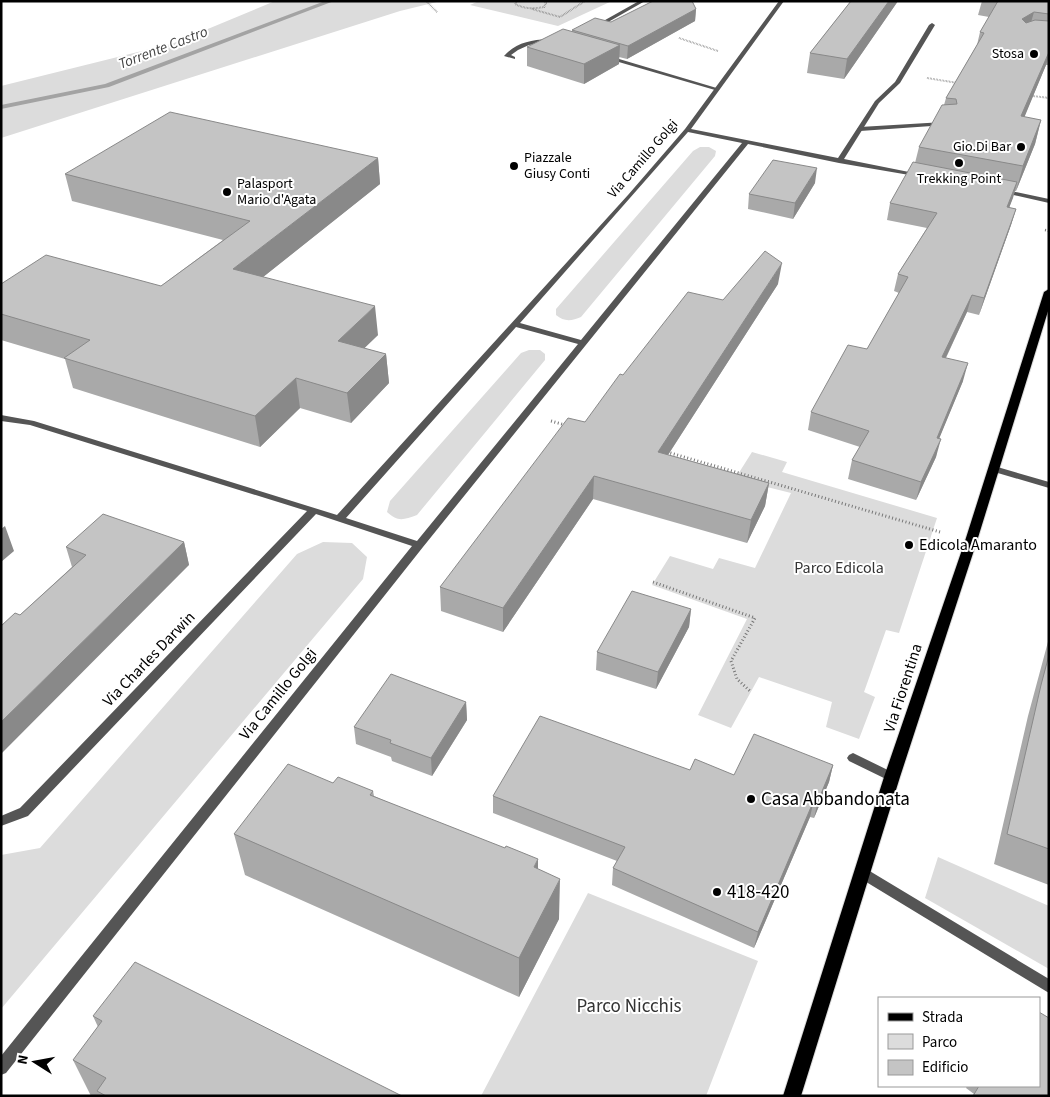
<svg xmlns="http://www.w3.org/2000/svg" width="1050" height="1097" font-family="'Source Sans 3',sans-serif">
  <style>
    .green { fill: #dcdcdc }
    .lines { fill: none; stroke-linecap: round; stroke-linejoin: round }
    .stream { fill: #a3a3a3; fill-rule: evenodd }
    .primary-casing { stroke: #dbdbdb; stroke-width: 2 }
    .path-far2 { stroke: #777; stroke-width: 2; stroke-dasharray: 0.5 1; stroke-linecap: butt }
    .path-far1 { stroke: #777; stroke-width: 2.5; stroke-dasharray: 1 2; stroke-linecap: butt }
    .path { stroke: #777; stroke-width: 3; stroke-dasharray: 1 2.5; stroke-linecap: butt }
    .lane { fill: #555; fill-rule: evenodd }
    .street { fill: #555; fill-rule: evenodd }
    .primary { fill: #000; fill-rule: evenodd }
    .wall { fill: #a9a9a9 }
    .shaded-wall { fill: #898989 }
    .building { fill: #c4c4c4; stroke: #898989 }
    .poi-dot { fill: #000; stroke: #fff; stroke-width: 2 }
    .labels { text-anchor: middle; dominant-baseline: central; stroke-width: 4; stroke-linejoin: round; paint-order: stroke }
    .far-poi-label { font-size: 14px; fill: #000; stroke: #fff; text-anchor: end }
    .far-street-label { font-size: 14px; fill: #000; stroke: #fff }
    .far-water-label { font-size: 15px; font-style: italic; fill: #444; stroke: #fff }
    .poi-label { font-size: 16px; fill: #000; stroke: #fff; text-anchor: start }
    .park-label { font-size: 16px; fill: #333; stroke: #fff }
    .street-label { font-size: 16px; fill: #000; stroke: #fff }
    .near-poi-label { font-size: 19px; fill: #000; stroke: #fff; text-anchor: start }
    .near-park-label { font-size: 19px; fill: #333; stroke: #fff }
  </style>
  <rect width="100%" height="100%" fill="#fff"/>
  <path class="green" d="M275 1H441L400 11 1 138V86L174 43Z
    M479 1H612L558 26 470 5Z
    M700 147H709L716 151 715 156 581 317C572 321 564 322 556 315V309L693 151Z
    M529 350H540L545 354V360L417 515C403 520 398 522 387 512L390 501 521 353Z
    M752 452 787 462 782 472 937 518 899 633 886 630 864 692 875 697 859 739 826 727 832 702 759 677 731 728 698 715 747 619 652 585 670 556 713 569 719 558 755 568 791 493 735 479Z
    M323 542 352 543 367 557 363 579 1 1009V855L40 848 297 554Z
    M938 857 1049 906V969L925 898Z
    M588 893 758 961 706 1096H481Z"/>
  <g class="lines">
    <path class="stream" d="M325 1H334L109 87 1 109V105L105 84Z"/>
    <g class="primary-casing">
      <path id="primary" d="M1049 289V308L977 541 900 777 801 1096H783L884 777 965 541 1044 292Z"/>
    </g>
    <path class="path-far2" d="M426 1 437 12
      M517 1 515 4C525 9 533 9 544 7L546 3 544 1
      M532 9 560 17 585 1
      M679 38 718 51
      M927 78 958 83
      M1033 96 1049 98"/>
    <path class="path-far1" d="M1045 230 1049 231"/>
    <path class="path" d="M551 421 565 425
      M667 452 940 532
      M653 582 755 618 731 661 737 679 751 692"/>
    <path class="lane" d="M547 39 555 41 529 45 518 50 511 55 515 57V59L504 56C515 43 531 40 547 39Z
      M605 56H609L720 89 715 90 605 58Z
      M944 122 946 123V125L860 131 857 129 860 127Z
      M853 753 896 774 898 777 896 780 892 782 888 780 849 761 847 758 849 755Z"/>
    <path class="street" d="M639 1H645L603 25 598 24Z
      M779 1H784L691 129 838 158 875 101 895 82 929 25 932 23 935 25 900 83 879 103 844 159 919 174 921 175V177L839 163 748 144 423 547 6 1073 1 1075V1056L412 546 316 514 28 816 1 826V816L20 808 307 511 30 425 1 421V415L34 421 337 515 628 195 685 129ZM688 132 742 143 581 340 520 323ZM516 327 578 344 417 541 346 518Z
      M1002 189 1049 199V203L1000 192V190Z
      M994 466 1049 482V488L991 471 989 469 991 467Z
      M863 867 1049 979V993L858 877 857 873 858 869Z"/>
    <use href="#primary" class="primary"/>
  </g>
  <path class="wall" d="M851 1H898L844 79 807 73 810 53Z
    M982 1H1049V65H1046L1024 117 1041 120 1035 144 1016 191H1015L1009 208 1016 209 1011 225 979 315 967 312 946 358 963 381 939 438 936 457 916 500 848 479 852 460 860 447 808 430 811 412 867 349 899 293 894 291 898 274 927 228 887 220 890 203 915 163 919 147 944 105 946 98 977 45 980 32 989 17 978 15Z
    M696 9 695 21 627 59 619 57V64L584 84 527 66V47L572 31V30Z
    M378 158 380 184 263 277 378 335 364 348 386 354 389 383 351 423 300 408 260 447 73 388 65 359 1 340V284L161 286 223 240 72 201 65 174Z
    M815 183 793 219 748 209 749 194Z
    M778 284 668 455 769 483 765 506 747 543 593 499 503 632 441 611 440 587 585 422 623 375 723 300Z
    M184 542 189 565 20 615 72 567 66 547Z
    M691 609 689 627 656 689 596 670 597 652Z
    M1049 638V885L994 864 1028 716Z
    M466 702 467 720 432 776 392 761 391 757 356 744 354 727Z
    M833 765 829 782 814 818 810 817 754 948 612 885 613 868 617 861 493 813V796L690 770 734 775Z
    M333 783 373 791 374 796 538 869 559 919 519 997 245 875 234 834Z
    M93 1016 402 1096H91L73 1060 98 1027Z
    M967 1086H1039L974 1094 966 1088Z"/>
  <path class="shaded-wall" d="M889 1H898L844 79 847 59Z
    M696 9 695 21 627 59 628 46Z
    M1034 12 1028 33 1022 19Z
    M620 45 619 64 584 84V64Z
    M1049 52V56L1046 65 1015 140 1021 116Z
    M1041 120 1035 144 1016 191 1023 166Z
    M378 158 380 184 238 297 233 269Z
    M817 168 815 183 793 219 795 203Z
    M1017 182 1013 198 1003 223 1007 207Z
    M1016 209 1011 225 979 315 984 298Z
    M782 263 778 284 655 475 658 452Z
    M972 295 967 312 938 374 942 357Z
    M375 306 378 335 342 370 338 341Z
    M386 354 389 383 351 423 347 393Z
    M968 363 963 381 932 456 937 438Z
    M296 378 300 408 260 447 255 416Z
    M941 439 936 457 916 500 921 482Z
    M594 476 593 499 503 632V608Z
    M769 483 765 506 747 543 751 520Z
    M5 526 14 551 1 562V529Z
    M184 542 189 565 1 754V722Z
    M691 609 689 627 656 689 658 672Z
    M466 702 467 720 432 776 431 758Z
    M833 765 829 782 814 818 818 801Z
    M814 800 810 817 754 948 758 932Z
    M538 859V900L534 867Z
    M560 879 559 919 519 997V958Z"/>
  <path class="building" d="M653 1H692L696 9 628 46 572 30 595 18 611 22Z
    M851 1H889L847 59 810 53Z
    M998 1H1049V14L1034 12 1022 19 1026 23 1035 20 1049 21V52L1021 116 1041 120 1023 166 919 147 942 105 957 104 956 99 946 98 984 33 980 32Z
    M563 29 620 45 584 64 527 47Z
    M170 112 378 158 233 269 375 306 338 341 386 354 347 393 296 378 255 416 64 358 90 340 1 314V284L46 255 161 286 250 221 65 174Z
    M773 160 817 168 795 203 749 194Z
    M913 162 1017 182 1007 207 1016 209 984 298 972 295 942 357 968 363 937 438 941 439 921 482 852 460 869 431 811 412 848 345 867 349 908 277 898 274 937 213 890 203Z
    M765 251 782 263 658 452 769 483 751 520 594 476 503 608 440 587 568 418 585 422 620 374 623 375 688 292 723 300Z
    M103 514 184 542 1 722V626L15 613 20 615 86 555 66 547Z
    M632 591 691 609 658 672 597 652Z
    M1049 655V849L1007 834 1041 685Z
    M391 674 466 702 431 758 390 743 391 740 354 727Z
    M540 716 690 770 695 759 734 775 754 734 833 765 818 801 814 800 758 932 613 868 625 847 493 796Z
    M288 764 333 783 338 777 373 791 370 795 505 848 506 846 538 859 534 867 560 879 519 958 234 834Z
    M135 962 402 1096H106L97 1091 106 1078 73 1060 102 1021 93 1016Z
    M1039 1012 1049 1018V1096H973L979 1086H1039Z"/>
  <g class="poi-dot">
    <circle cx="1034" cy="54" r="5"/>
    <circle cx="1021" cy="147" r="5"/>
    <circle cx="959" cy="163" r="5"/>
    <circle cx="514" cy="166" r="5"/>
    <circle cx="227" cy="192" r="5"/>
    <circle cx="909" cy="545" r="5"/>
    <circle cx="751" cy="799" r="5"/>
    <circle cx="717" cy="892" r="5"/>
  </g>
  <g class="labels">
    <g class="far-poi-label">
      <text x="1024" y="54">Stosa</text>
      <text x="1011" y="147">Gio.Di Bar</text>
      <text x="524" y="158" text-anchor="start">Piazzale<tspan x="524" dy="16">Giusy Conti</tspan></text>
      <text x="959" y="179" text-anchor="middle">Trekking Point</text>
      <text x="237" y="184" text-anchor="start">Palasport<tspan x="237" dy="16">Mario d'Agata</tspan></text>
    </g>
    <g class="far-street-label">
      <text transform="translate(643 159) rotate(-49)">Via Camillo Golgi</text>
    </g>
    <g class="far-water-label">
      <text transform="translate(163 48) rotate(-21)">Torrente Castro</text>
    </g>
    <g class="poi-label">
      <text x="919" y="545">Edicola Amaranto</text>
    </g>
    <g class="park-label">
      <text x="839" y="568">Parco Edicola</text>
    </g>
    <g class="street-label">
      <text transform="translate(149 659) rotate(-46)">Via Charles Darwin</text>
      <text transform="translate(903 688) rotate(-72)">Via Fiorentina</text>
      <text transform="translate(278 694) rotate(-51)">Via Camillo Golgi</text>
    </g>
    <g class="near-poi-label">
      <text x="761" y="799">Casa Abbandonata</text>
      <text x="727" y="892">418-420</text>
    </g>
    <g class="near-park-label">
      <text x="629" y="1006">Parco Nicchis</text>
    </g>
  </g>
  <rect width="1050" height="1097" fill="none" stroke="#000000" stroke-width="5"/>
  <rect x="878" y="997" width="162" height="90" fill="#ffffff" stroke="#999999"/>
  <rect x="888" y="1013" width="25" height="8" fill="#000000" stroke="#999999"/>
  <text x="922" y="1022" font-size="15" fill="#000000">Strada</text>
  <rect x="888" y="1034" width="25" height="15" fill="#dcdcdc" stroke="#999999"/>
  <text x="922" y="1047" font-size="15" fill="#000000">Parco</text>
  <rect x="888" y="1060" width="25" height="15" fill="#c4c4c4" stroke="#999999"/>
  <text x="922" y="1072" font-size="15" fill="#000000">Edificio</text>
  <g transform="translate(35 1062) rotate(281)" stroke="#ffffff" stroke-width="4" paint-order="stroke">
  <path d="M0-4L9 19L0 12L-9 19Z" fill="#000000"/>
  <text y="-8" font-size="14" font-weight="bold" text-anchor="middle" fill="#000000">N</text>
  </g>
</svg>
